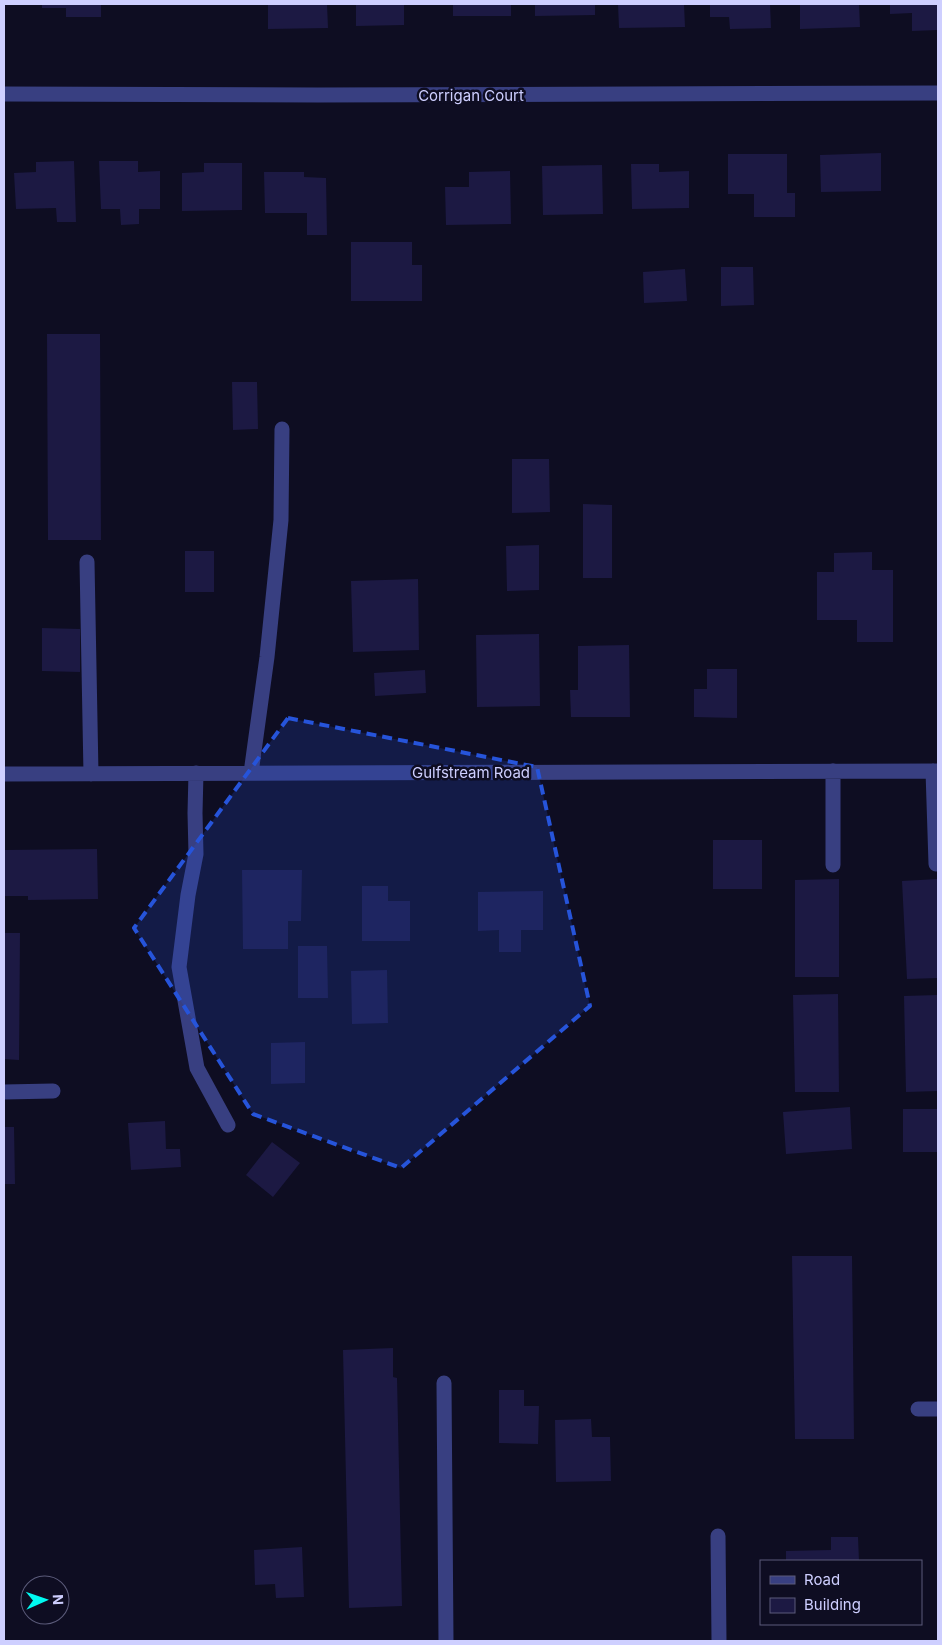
<svg xmlns="http://www.w3.org/2000/svg" width="942" height="1645" font-family="Inter,sans-serif">
  <style>
    .building { fill: #1c1943 }
    .lines { fill: none; stroke-linecap: round; stroke-linejoin: round }
    .minor { stroke: #383f81; stroke-width: 15 }
    .marked { fill: #2654da; fill-opacity: 0.2; stroke: #2654da; stroke-width: 4; stroke-dasharray: 10 6; stroke-linejoin: round }
    .labels { text-anchor: middle; dominant-baseline: central; stroke-width: 5; stroke-linejoin: round; paint-order: stroke }
    .street-label { font-size: 15px; fill: #cecfff; stroke: #0e0d22 }
  </style>
  <rect width="100%" height="100%" fill="#0e0d22"/>
  <path class="building" d="M42 4H101V17H66V8H42Z
    M268 4H327L328 28 268 29Z
    M356 4H404V25L356 26Z
    M453 4H511V16H453Z
    M535 4H595V15L535 16Z
    M618 4H684L685 27 619 28Z
    M710 4H770L771 28 730 29 729 17H710Z
    M800 4H859L860 27 800 29Z
    M890 4H938V30L912 31V13L890 14Z
    M881 153V191L821 192 820 155Z
    M728 154H787V193H795V217H754V194H728Z
    M74 161 76 222H57L56 208 16 209 14 173 36 172V162Z
    M99 161H138V172L160 171V209H139V224L121 225 120 209H101Z
    M204 163H242V210L182 211V173L204 172Z
    M631 164H659V172L689 171V208L632 209Z
    M602 165 603 214 543 215 542 166Z
    M510 171 511 224 446 225 445 187H469V172Z
    M264 172H304V177L326 178 327 235H307V213H265Z
    M351 242H412V265H422V301H351Z
    M721 267H753L754 305 721 306Z
    M685 269 687 301 644 303 643 272Z
    M47 334H100L101 540H48Z
    M232 382H257L258 429 233 430Z
    M512 459H549L550 512 512 513Z
    M583 504 612 505V578H583Z
    M539 545V590L507 591 506 546Z
    M185 551H214V592H185Z
    M872 552V570H893V642H857V620H817V572H834V553Z
    M418 579 419 650 353 652 351 581Z
    M42 628 80 629V672L42 671Z
    M539 634 540 706 477 707 476 635Z
    M629 645 630 717H571L570 690H578V646Z
    M707 669H737V718L694 717V689H707Z
    M425 670 426 693 375 696 374 673Z
    M713 840H762V889H713Z
    M97 849 98 899 28 900V896H4V850Z
    M242 870H302L301 921H288V949H243Z
    M839 879V977H795V880Z
    M938 879V978L907 979 902 881Z
    M362 886H388V901H410V941H362Z
    M543 891V930H521V952H499V930L478 931V892Z
    M4 933H20L19 1060 4 1059Z
    M298 946H327L328 998H298Z
    M387 970 388 1023 352 1024 351 971Z
    M838 994 839 1092H795L793 995Z
    M938 995V1091L906 1092 904 996Z
    M305 1042V1083L271 1084V1043Z
    M850 1107 852 1149 786 1154 783 1112Z
    M903 1109H938V1152H903Z
    M165 1121 166 1149H180L181 1167 131 1170 128 1123Z
    M4 1127H14L15 1184H4Z
    M272 1142 300 1163 273 1197 246 1175Z
    M792 1256H852L854 1439H795Z
    M393 1348V1377L397 1378 402 1606 349 1608 343 1350Z
    M499 1390H524V1406H539L538 1444 499 1443Z
    M591 1419 592 1437H610L611 1481 556 1482 555 1420Z
    M831 1537H858L859 1561H786V1551L831 1550Z
    M302 1547 304 1597 276 1598 275 1584 255 1585 254 1550Z"/>
  <g class="lines">
    <path class="minor" d="M4 94 318 95 938 93
      M87 562 91 774
      M933 771 936 864
      M196 773 195 813 196 854 188 895 179 967 197 1068 228 1125
      M251 773 267 657 281 520 282 429
      M4 774 938 771
      M833 865V771
      M4 1092 53 1091
      M444 1383 446 1641
      M918 1409H938
      M718 1536 719 1641"/>
  </g>
  <path class="marked" d="M288 718 537 767 590 1006 401 1168 253 1114 134 928Z"/>
  <g class="labels">
    <g class="street-label">
      <text x="471" y="95">Corrigan Court</text>
      <text x="471" y="772">Gulfstream Road</text>
    </g>
  </g>
  <rect width="942" height="1645" fill="none" stroke="#cecfff" stroke-width="10"/>
  <rect x="760" y="1560" width="162" height="65" fill="#0e0d22" stroke="#5b5b7a"/>
  <rect x="770" y="1576" width="25" height="8" fill="#383f81" stroke="#5b5b7a"/>
  <text x="804" y="1585" font-size="15" fill="#cecfff">Road</text>
  <rect x="770" y="1598" width="25" height="15" fill="#1c1943" stroke="#5b5b7a"/>
  <text x="804" y="1610" font-size="15" fill="#cecfff">Building</text>
  <g transform="translate(45 1600) rotate(88)"><circle r="24" fill="#0e0d22" stroke="#5b5b7a"/>
  <path d="M0-4L9 19L0 12L-9 19Z" fill="#00f9f1"/>
  <text y="-8" font-size="14" font-weight="bold" text-anchor="middle" fill="#cecfff">N</text>
  </g>
</svg>
